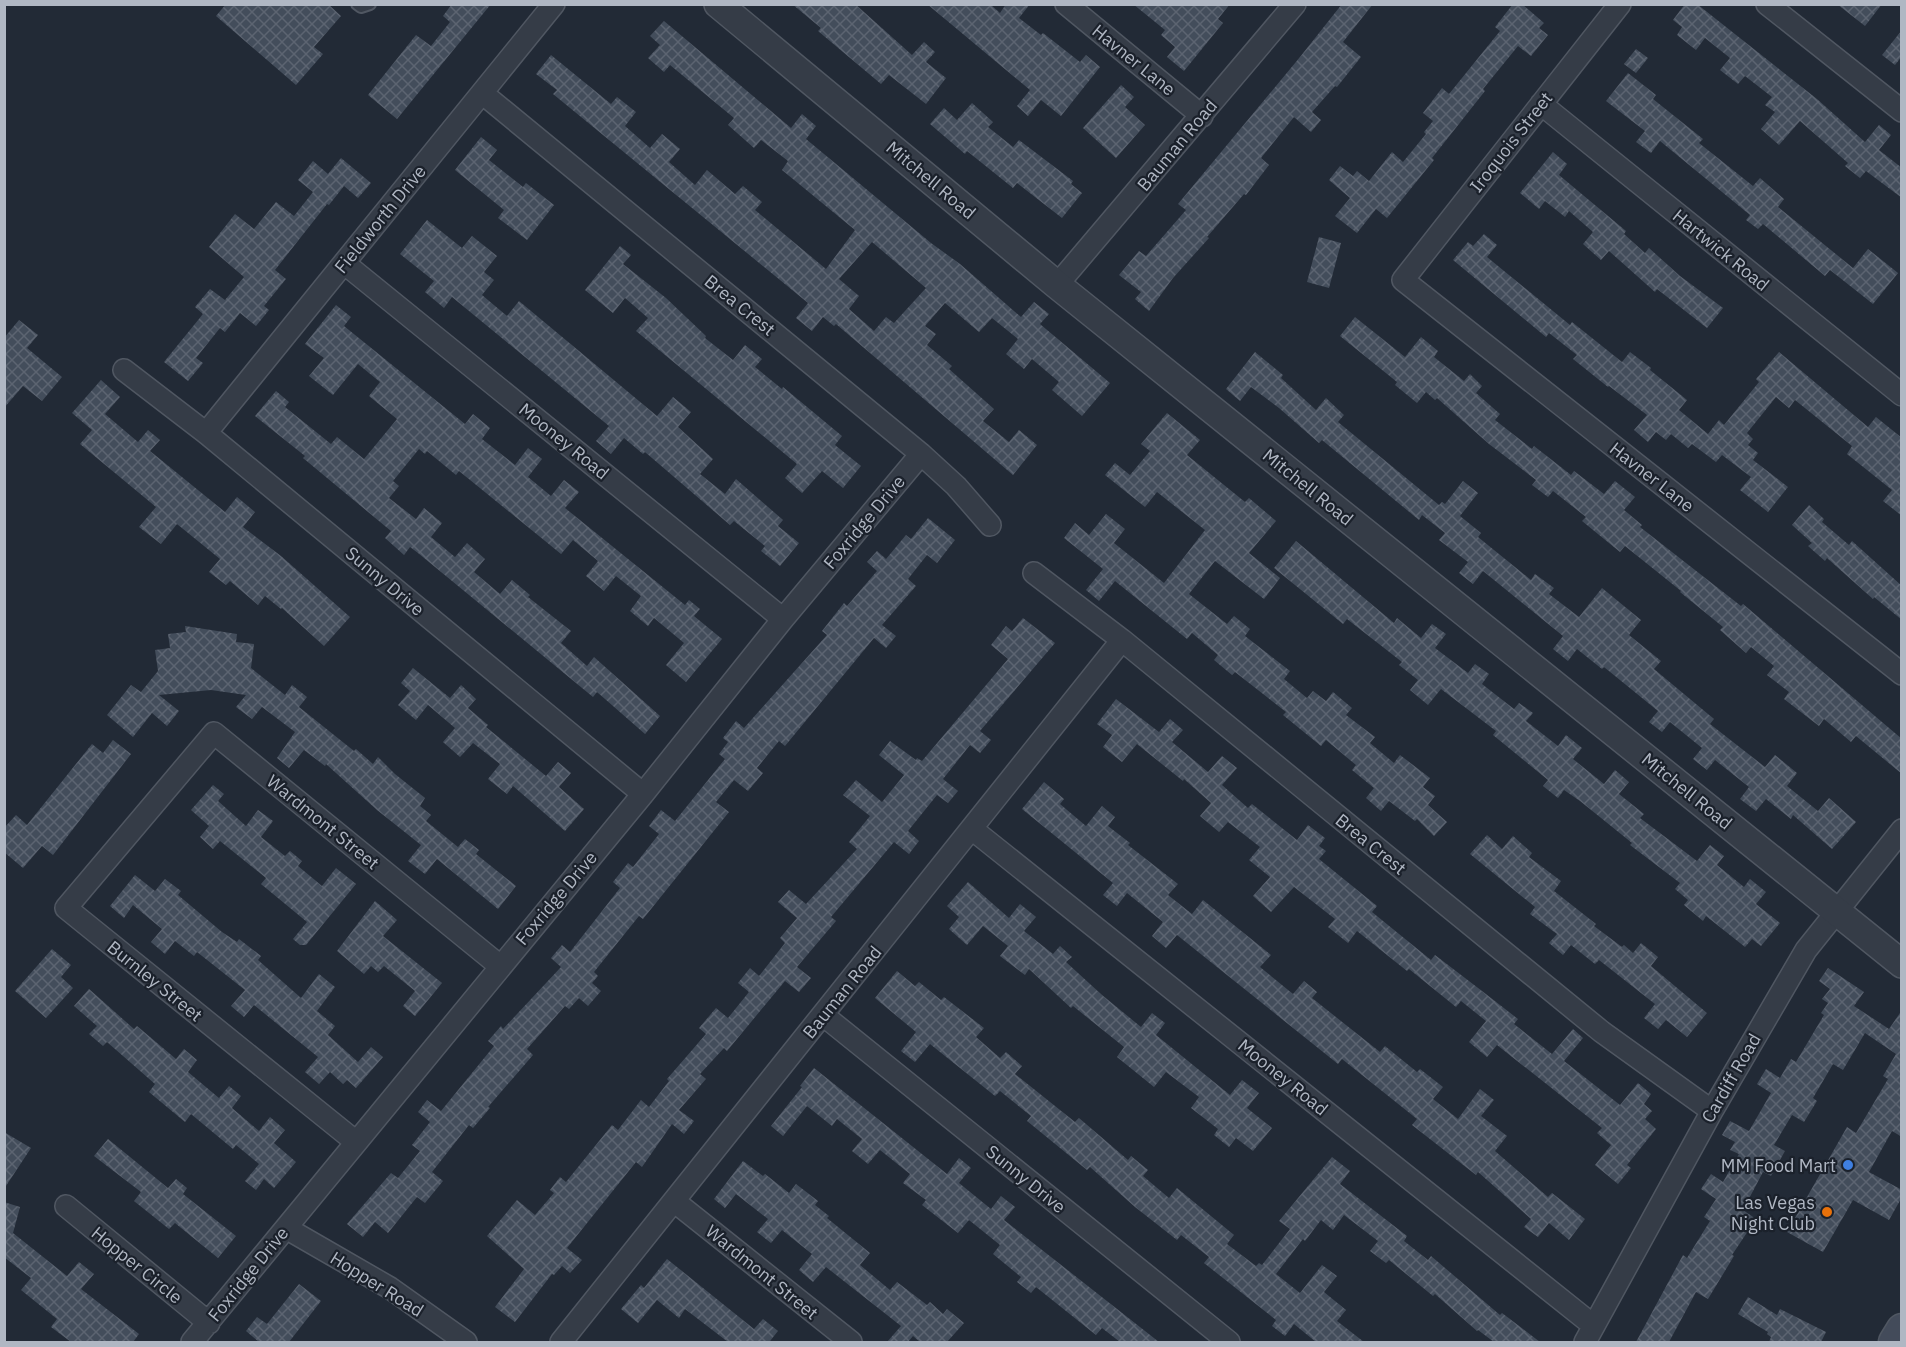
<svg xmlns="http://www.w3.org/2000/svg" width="1906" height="1347" font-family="'IBM Plex Sans',sans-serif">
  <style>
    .building { fill: url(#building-cross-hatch); fill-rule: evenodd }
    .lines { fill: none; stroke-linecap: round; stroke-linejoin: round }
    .service-casing { stroke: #505762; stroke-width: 14 }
    .minor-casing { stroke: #505762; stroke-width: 24 }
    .tertiary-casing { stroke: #505762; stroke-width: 30 }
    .secondary-casing { stroke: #505762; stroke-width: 33 }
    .service { stroke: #353c47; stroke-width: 10 }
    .minor { stroke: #353c47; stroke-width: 21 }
    .tertiary { stroke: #353c47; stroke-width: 27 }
    .secondary { stroke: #434b5a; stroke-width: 30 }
    .shop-dot { fill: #3f7fe0; stroke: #1b212b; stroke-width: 2 }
    .food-dot { fill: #e8710a; stroke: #1b212b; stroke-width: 2 }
    .labels { text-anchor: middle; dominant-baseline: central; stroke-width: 4.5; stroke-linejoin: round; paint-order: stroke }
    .street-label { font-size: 18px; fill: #b0b7c3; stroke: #1b212b }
    .poi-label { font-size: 18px; fill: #b0b7c3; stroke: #1b212b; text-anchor: end }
  </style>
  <defs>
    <pattern id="building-cross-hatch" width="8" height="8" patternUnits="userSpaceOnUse" patternTransform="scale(1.5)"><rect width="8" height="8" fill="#434d5b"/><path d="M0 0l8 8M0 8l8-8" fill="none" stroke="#5c6471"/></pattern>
  </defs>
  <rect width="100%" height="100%" fill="#222a36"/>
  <path class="building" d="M226 4H328L341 16 314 47 323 54 296 85 216 16Z
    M452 4H491L397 119 368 95 416 35 431 46 450 22 443 16Z
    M792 4H855L912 55 924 42 935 52 926 62 946 78 926 104 889 75 881 84 818 31 821 28Z
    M927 4H990L1000 13 1006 4H1030L1019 18 1041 35 1043 33 1080 62 1086 55 1100 67 1061 116 1041 100 1028 116 1017 106 1030 90Z
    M1133 4H1230L1218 19 1223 23 1184 71 1167 57 1175 47 1161 35 1165 30Z
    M1342 4H1373L1343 42 1361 57 1337 87 1335 86 1312 112 1321 120 1311 132 1294 117 1261 158 1269 165 1246 195 1244 194 1207 237 1209 238 1173 278 1149 311 1135 299 1141 292 1119 275 1139 251 1146 256 1186 210 1178 204 1300 57Z
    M1513 4H1522L1544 23 1539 28 1548 35 1531 56 1518 46 1483 89 1485 91 1432 158 1434 160 1387 218 1376 209 1357 233 1335 216 1350 198 1329 180 1340 166 1353 176 1357 171 1369 181 1392 152 1403 162 1426 134 1424 132 1433 121 1423 113 1442 88 1449 94 1500 31 1495 27Z
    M1685 4H1697L1817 99 1865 142 1879 125 1891 135 1879 150 1902 168V198L1866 171 1860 178 1845 166 1848 163 1800 121 1779 145 1761 129 1775 112 1765 105 1772 97 1745 76 1738 84 1720 70 1730 58 1705 38 1696 50 1677 35 1682 27 1673 20Z
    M1837 4H1882L1865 26Z
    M664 21 791 128 802 114 816 126 806 139 931 243 960 264 1021 317 1034 302 1049 314 1040 324 1110 383 1082 416 1052 390 1059 382 1032 359 1024 369 1006 354 1018 339 992 318 979 332 945 303 925 326 936 334 927 345 952 366 949 369 994 409 983 421 1009 442 1019 430 1037 445 1013 475 836 324 834 326 823 317 812 331 796 318 808 303 553 94 557 90 536 74 551 55 611 104 617 97 636 112 625 126 650 148 662 134 680 149 669 162 695 185 707 170 735 194 743 186 762 202 755 210 826 269 855 230 782 170 788 161 761 140 754 148 728 125 734 118 670 65 664 72 648 58 660 45 650 36ZM872 242 926 288 894 323 886 317 874 331 849 309 859 296 839 279Z
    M1902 30V56L1895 65 1882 55Z
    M1636 49 1648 58 1636 73 1624 64Z
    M1628 73 1656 95 1653 99 1703 139 1699 143 1753 186 1760 178 1784 199 1778 207 1853 268 1868 249 1898 273 1873 304 1830 270 1825 276 1763 224 1758 229 1746 220 1750 215 1660 141 1651 153 1636 142 1645 131 1606 101Z
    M1121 85 1134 97 1125 107 1145 125 1116 158 1083 128Z
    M972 103 993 122 988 127 1013 147 1019 140 1073 181 1071 184 1082 193 1062 218 1017 183 1013 188 967 151 965 154 930 124 944 108 957 120Z
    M481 137 497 150 489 160 523 187 526 183 554 205 527 240 498 218 504 210 455 170Z
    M1553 152 1567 164 1559 175 1626 231 1624 234 1645 253 1649 248 1680 276 1723 308 1707 328 1657 289 1655 292 1609 251 1601 260 1583 244 1593 232 1569 211 1565 217 1545 201 1539 209 1520 193Z
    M341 158 371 183 358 198 344 186 329 205 327 204 275 270 286 279 264 306 269 310 256 326 240 313 225 332 220 328 196 358 203 363 188 381 164 362 203 314 195 307 210 289 225 300 244 277 209 247 235 214 254 229 276 202 294 216 313 192 298 180 313 161 328 174Z
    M427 220 462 248 472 236 497 256 484 272 494 280 482 295 507 316 519 301 657 416 673 397 691 412 678 427 713 459 700 474 725 494 736 479 783 520 778 526 799 543 780 566 761 551 765 546 734 521 730 525 645 452 643 454 624 438 611 454 596 441 609 426 452 297 444 308 425 292 434 281 400 254Z
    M1484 234 1497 245 1487 257 1570 325 1572 322 1622 362 1630 352 1651 368 1650 370 1687 400 1679 410 1708 434 1719 420 1724 425 1759 382 1756 379 1779 352 1868 427 1876 417 1902 438V516L1883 501 1892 490 1847 454 1852 446 1795 400 1789 408 1776 397 1747 433 1753 439 1748 445 1758 453 1753 460 1788 487 1768 512 1740 490 1751 477 1722 455 1716 462 1692 444 1688 448 1671 434 1666 440 1656 432 1648 442 1634 430 1647 415 1609 386 1608 387 1573 359 1577 355 1549 333 1546 337 1453 260 1468 242 1473 246Z
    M1319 237 1341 243 1329 288 1307 282Z
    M620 246 631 255 623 264 666 298 706 336 705 338 733 360 745 345 762 359 755 367 782 389 783 387 842 436 835 445 861 466 843 488 822 471 802 493 785 478 797 464 636 331 648 318 625 298 613 313 585 290Z
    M336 305 351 317 344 326 465 424 473 414 490 428 482 439 515 465 528 448 542 459 528 477 551 496 564 480 579 492 565 508 685 605 689 600 700 609 694 616 722 639 686 682 666 665 684 643 654 618 648 626 630 611 641 596 616 576 604 591 586 576 598 561 573 540 561 554 459 471 456 475 427 451 425 454 419 449 393 481 399 486 389 498 416 519 424 508 442 523 431 537 455 557 467 543 485 559 474 572 500 594 512 580 530 595 528 597 571 631 561 643 587 666 594 657 660 716 645 734 597 692 593 697 418 553 410 547 404 555 385 538 391 531 303 458 305 456 255 416 276 391 289 402 285 407 331 444 337 437 364 459 397 419 369 396 380 382 358 364 333 395 309 376 324 358 305 344Z
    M1355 317 1405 357 1421 337 1438 351 1434 357 1464 381 1470 374 1482 386 1476 393 1500 414 1495 420 1532 449 1534 446 1571 475 1574 471 1604 494 1615 481 1635 497 1624 510 1642 525 1640 527 1741 606 1743 604 1902 739V774L1856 736 1851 742 1824 719 1819 726 1784 699 1789 692 1767 675 1774 666 1751 647 1746 653 1720 630 1723 627 1680 592 1681 591 1625 546 1620 552 1582 521 1586 517 1553 491 1548 497 1532 485 1536 480 1489 444 1437 398 1435 400 1426 392 1417 403 1395 385 1397 382 1340 336Z
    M19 320 38 335 27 348 62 377 42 401 23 386 4 408V338Z
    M1255 352 1283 375 1281 378 1316 410 1326 398 1344 415 1338 422 1439 505 1442 502 1445 504 1463 481 1478 493 1460 516 1481 533 1478 537 1531 580 1535 574 1554 588 1549 594 1579 617 1602 588 1641 620 1629 635 1661 661 1654 669 1714 719 1710 724 1765 767 1775 755 1797 773 1787 786 1818 811 1829 798 1856 822 1832 849 1793 815 1791 819 1766 799 1756 811 1740 799 1749 787 1715 760 1707 770 1693 759 1702 748 1670 722 1662 732 1649 722 1658 711 1604 667 1602 669 1577 649 1568 661 1553 649 1563 636 1483 571 1473 584 1459 573 1468 562 1439 540 1445 533 1422 515 1419 520 1322 440 1319 443 1279 408 1251 387 1240 401 1226 389Z
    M101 380 120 397 105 414 138 442 148 430 160 440 150 451 225 512 237 497 255 512 243 527 281 556 350 617 324 646 282 608 281 609 265 596 258 605 230 581 226 585 209 572 220 559 177 524 161 544 139 527 156 507 80 444 92 430 72 413Z
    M1167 413 1200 440 1187 455 1245 502 1249 498 1276 521 1249 553 1280 578 1264 599 1215 561 1189 594 1227 624 1234 616 1250 629 1245 636 1290 671 1284 679 1307 698 1313 691 1326 701 1333 692 1352 708 1346 715 1375 737 1370 743 1394 763 1400 755 1430 778 1423 787 1435 796 1428 805 1447 822 1434 836 1417 819 1415 821 1389 801 1381 811 1366 798 1374 788 1352 770 1356 765 1326 740 1321 746 1283 715 1286 712 1235 672 1232 675 1214 660 1218 655 1192 633 1187 639 1115 581 1099 601 1086 590 1103 569 1064 538 1075 523 1089 535 1106 514 1125 529 1114 543 1164 583 1205 530 1157 492 1145 507 1105 475 1115 463 1130 475 1150 451 1141 444Z
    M1809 505 1824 519 1822 522 1849 545 1852 541 1902 586V620L1874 597 1873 599 1827 558 1825 561 1808 546 1812 543 1792 525Z
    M928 518 955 540 937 563 927 555 908 579 916 586 882 625 896 636 886 648 874 638 785 746 779 741 757 768 763 773 748 791 734 780 716 802 729 812 643 919 639 916 594 972 598 976 592 983 601 991 588 1006 579 998 569 1009 565 1006 527 1049 533 1055 488 1107 490 1108 473 1128 469 1125 432 1172 443 1181 425 1203 417 1197 388 1233 375 1222 363 1237 347 1224 391 1173 398 1178 420 1151 412 1145 430 1122 418 1112 427 1100 441 1111 494 1046 488 1041 501 1026 503 1029 561 967 551 958 562 945 570 952 620 888 613 882 628 863 633 867 659 834 649 826 661 810 675 821 725 759 719 754 728 742 723 738 736 721 744 728 827 635 822 631 844 603 847 606 877 571 867 562 877 551 886 559 906 535 911 539Z
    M1296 541 1394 623 1397 618 1421 638 1432 624 1446 634 1435 648 1468 673 1475 664 1489 674 1482 684 1514 709 1519 703 1533 713 1526 721 1558 746 1566 735 1582 748 1573 759 1604 784 1615 770 1629 782 1619 794 1644 814 1640 818 1697 861 1710 845 1724 856 1717 865 1744 887 1750 879 1766 892 1756 904 1780 923 1761 946 1752 939 1745 947 1706 916 1703 921 1684 905 1688 900 1675 889 1680 883 1630 845 1632 843 1580 801 1564 790 1558 798 1543 786 1548 780 1493 735 1496 731 1441 689 1428 705 1410 690 1418 680 1399 665 1402 662 1347 619 1343 624 1274 568Z
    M1023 618 1055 643 980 731 991 740 980 753 970 745 943 779 958 791 948 803 937 795 908 831 919 841 909 854 894 842 831 917 836 921 797 967 811 978 799 992 785 981 727 1051 724 1048 700 1074 706 1079 679 1110 694 1121 684 1134 672 1124 642 1167 636 1162 567 1248 582 1260 570 1273 562 1266 554 1275 552 1274 515 1322 495 1307 524 1269 487 1236 517 1200 535 1215 554 1193 550 1190 560 1177 566 1182 612 1125 618 1130 641 1100 649 1107 669 1081 667 1079 706 1034 699 1028 716 1008 728 1018 749 992 738 983 750 968 759 976 785 943 780 938 797 918 778 902 789 890 806 904 857 849 849 842 870 816 843 795 856 780 882 802 904 775 879 755 890 741 916 760 917 758 922 761 1008 659 991 645 1006 626 1012 631Z
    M185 626 237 634 236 642 254 644 251 668 285 695 292 685 307 697 299 707 354 751 356 749 373 764 378 757 395 774 425 798 420 806 431 815 426 821 458 847 465 839 479 850 476 854 516 886 498 909 437 859 425 874 408 861 421 845 377 810 326 764 325 766 304 750 289 768 277 758 295 732 262 707 252 719 236 707 246 695 211 690 159 695 179 711 167 726 152 713 133 737 107 715 131 685 141 692 158 671 155 650 170 648 168 634 186 632Z
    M413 668 450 698 461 685 476 699 468 708 488 725 486 727 546 776 558 762 571 773 559 787 584 809 565 831 513 786 507 794 488 779 500 764 473 743 460 757 443 742 455 728 428 705 416 720 398 705 410 691 401 683Z
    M1116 699 1159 732 1170 719 1183 730 1172 742 1208 772 1222 756 1237 768 1222 785 1248 808 1252 804 1297 840 1308 825 1325 838 1319 846 1326 851 1319 859 1377 906 1372 912 1431 960 1435 955 1482 991 1518 1019 1514 1024 1552 1054 1573 1029 1583 1038 1564 1061 1620 1105 1638 1083 1651 1094 1644 1104 1652 1111 1645 1119 1656 1129 1627 1165 1631 1168 1618 1184 1595 1165 1611 1145 1597 1133 1602 1128 1497 1045 1487 1057 1469 1042 1486 1021 1461 1001 1456 1007 1409 969 1407 971 1357 931 1348 943 1328 927 1335 919 1294 887 1271 912 1253 896 1270 877 1249 860 1260 847 1228 822 1219 832 1200 816 1211 803 1184 779 1183 781 1137 744 1122 762 1103 747 1112 735 1097 724Z
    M113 740 131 754 53 855 42 846 23 868 4 852V828L16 815 27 825 92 744 103 753Z
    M1044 782 1064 799 1060 804 1086 826 1102 806 1115 817 1108 826 1130 843 1128 845 1178 884 1168 895 1192 914 1203 900 1271 955 1260 967 1293 994 1304 981 1317 992 1312 998 1380 1052 1385 1046 1417 1072 1420 1069 1443 1087 1433 1099 1458 1119 1480 1089 1494 1100 1481 1116 1507 1136 1495 1151 1548 1197 1552 1193 1585 1219 1569 1240 1549 1223 1538 1237 1524 1227 1531 1219 1478 1172 1476 1175 1412 1125 1417 1119 1342 1059 1338 1064 1177 935 1166 948 1152 936 1163 922 1127 893 1117 906 1103 895 1113 883 1022 809Z
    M213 785 224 794 218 801 246 826 258 810 273 821 261 837 285 856 290 851 302 861 298 866 322 886 336 868 356 884 306 945H300L293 939 307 922 261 884 266 878 220 841 213 849 200 837 209 826 191 810Z
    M1487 835 1502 849 1513 836 1532 853 1529 857 1561 881 1554 891 1596 924 1594 926 1622 947 1624 945 1633 953 1641 943 1658 957 1651 966 1707 1013 1687 1037 1666 1020 1658 1029 1644 1018 1655 1004 1599 960 1595 964 1571 945 1563 955 1549 943 1557 934 1530 914 1535 907 1470 854Z
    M135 875 155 891 165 879 181 891 178 895 222 932 237 942 239 939 261 956 258 960 301 998 319 974 335 987 317 1011 335 1026 328 1035 358 1062 371 1047 383 1057 356 1088 347 1080 343 1084 330 1072 319 1084 305 1072 318 1057 254 1005 244 1017 231 1006 245 990 197 952 194 956 175 941 165 954 151 942 162 929 133 905 124 918 110 906Z
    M968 882 1009 918 1020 904 1036 917 1024 931 1053 954 1060 946 1072 957 1066 962 1102 995 1141 1027 1152 1013 1165 1023 1156 1035 1230 1095 1242 1080 1259 1093 1247 1108 1272 1128 1253 1151 1236 1138 1229 1147 1214 1135 1218 1129 1191 1108 1199 1097 1166 1072 1154 1087 1117 1057 1124 1047 1073 1006 1071 1008 1029 969 1025 975 1000 956 1008 946 983 926 967 945 949 929 959 917 947 906Z
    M375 901 397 920 383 936 442 983 415 1016 403 1006 415 991 384 966 378 972 371 966 364 974 337 951Z
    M52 949 71 965 61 977 73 988 46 1018 15 991Z
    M1828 968 1864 992 1854 1006 1889 1029 1902 1010V1137L1892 1131 1869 1172 1902 1190V1197L1889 1220 1853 1200 1823 1252 1787 1232 1847 1127 1856 1133 1888 1079 1883 1076 1896 1054 1865 1033 1843 1070 1833 1064 1813 1098 1817 1101 1804 1122 1792 1115 1774 1145 1785 1151 1771 1176 1763 1172 1743 1210 1756 1219 1732 1255 1734 1256 1708 1299 1696 1292 1669 1342H1636L1683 1255 1687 1258 1710 1221 1704 1217 1716 1199 1701 1189 1711 1174 1723 1182 1739 1154 1730 1150 1735 1142 1722 1135 1730 1121 1749 1131 1771 1093 1757 1084 1766 1069 1780 1078 1791 1059 1796 1062 1824 1015 1821 1013 1828 1003 1822 999 1830 989 1819 981Z
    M897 971 915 986 919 982 941 1000 944 997 984 1028 976 1037 1000 1058 1006 1052 1022 1066 1015 1074 1075 1122 1079 1118 1128 1160 1131 1156 1148 1170 1143 1176 1169 1198 1177 1188 1234 1235 1227 1244 1256 1266 1259 1263 1262 1265 1290 1229 1279 1221 1332 1157 1350 1171 1340 1184 1407 1236 1404 1241 1428 1260 1431 1256 1500 1315 1502 1313 1540 1342H1494L1478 1330 1477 1331 1435 1294 1433 1296 1389 1260 1386 1263 1370 1251 1378 1241 1344 1215 1333 1230 1321 1220 1305 1241 1303 1239 1276 1274 1300 1293 1322 1265 1337 1276 1324 1292 1346 1310 1337 1321 1364 1342H1316L1294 1324 1285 1336 1272 1326 1276 1320 1204 1263 1209 1257 1181 1235 1177 1240 1135 1207 1090 1167 1087 1170 1027 1121 1031 1116 1000 1091 995 1096 930 1044 915 1062 901 1051 916 1032 875 998Z
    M89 989 134 1029 137 1026 176 1059 184 1049 197 1060 188 1072 219 1098 229 1086 241 1096 232 1108 259 1131 270 1117 285 1130 274 1143 296 1162 274 1188 264 1179 256 1190 245 1181 259 1164 236 1145 233 1149 191 1114 185 1122 149 1092 155 1084 107 1042 103 1046 89 1034 97 1026 74 1006Z
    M814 1068 947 1174 959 1158 971 1168 959 1183 991 1209 1001 1196 1015 1207 1004 1220 1159 1342H1120L1102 1328 1096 1335 1036 1287 1031 1293 1017 1282 1021 1277 993 1254 1000 1245 969 1220 958 1233 922 1205 926 1200 903 1183 910 1174 880 1150 868 1164 852 1151 862 1139 837 1119 832 1126 807 1106 783 1136 771 1126 802 1087 800 1086Z
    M4 1132 31 1148 4 1189Z
    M108 1139 168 1188 176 1179 187 1188 183 1194 236 1236 218 1258 175 1223 169 1229 134 1201 141 1192 94 1156Z
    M743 1161 763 1176 765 1174 789 1193 796 1184 818 1201 815 1205 829 1216 827 1218 870 1253 860 1265 890 1290 897 1282 927 1305 930 1302 943 1314 947 1309 964 1323 947 1342H920L913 1336 908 1342H887L901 1326 826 1267 813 1282 799 1270 812 1254 782 1230 771 1243 757 1232 768 1219 736 1194 725 1208 714 1199Z
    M4 1202 20 1207 13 1233 67 1276 79 1262 94 1274 81 1289 139 1334 133 1342H71L51 1327 57 1319 21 1290 31 1278 4 1257Z
    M667 1259 754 1329 763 1319 778 1331 770 1341 772 1342H728L685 1309 679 1318 657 1300 638 1323 621 1309 641 1285 644 1288Z
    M299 1284 321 1301 289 1342H259L246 1331 257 1317 267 1324Z
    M1748 1297 1777 1315 1780 1309 1826 1332 1821 1342H1769L1771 1337 1767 1334 1768 1332 1738 1314Z"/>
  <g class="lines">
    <g class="service-casing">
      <path id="service" d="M357 4 361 7 370 4"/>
    </g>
    <g class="minor-casing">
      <path id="minor" d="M1066 4 1202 116
        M1620 4 1403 280 1902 674
        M1767 4 1902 111
        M482 93 921 454 956 486 990 525
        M1541 104 1902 395
        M344 263 783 619
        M1057 285 1295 4
        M124 370 206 433 643 794
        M206 433 554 4
        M1034 573 1122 640 1602 1032 1712 1111
        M972 829 1594 1326
        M823 1015 1229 1342
        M356 1142 66 908 214 733 500 966
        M674 1201 851 1342
        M66 1206 209 1323
        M286 1228 390 1288 466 1342
        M192 1342 643 794 783 619 921 454
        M561 1342 1122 640
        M1585 1342 1712 1111 1806 950 1902 830"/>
    </g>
    <g class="tertiary-casing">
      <path id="tertiary" d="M718 4 1057 285 1902 964"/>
    </g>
    <g class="secondary-casing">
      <path id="secondary" d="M1894 1342 1902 1329"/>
    </g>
    <use href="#service" class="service"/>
    <use href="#minor" class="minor"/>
    <use href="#tertiary" class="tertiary"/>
    <use href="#secondary" class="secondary"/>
  </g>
  <circle class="shop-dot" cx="1848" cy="1165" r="6"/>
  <circle class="food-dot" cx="1827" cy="1212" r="6"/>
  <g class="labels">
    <g class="street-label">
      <text transform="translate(1134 60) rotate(39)">Havner Lane</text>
      <text transform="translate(1511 142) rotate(-52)">Iroquois Street</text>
      <text transform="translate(1177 145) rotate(-50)">Bauman Road</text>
      <text transform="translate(931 180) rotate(40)">Mitchell Road</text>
      <text transform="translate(380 219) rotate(-51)">Fieldworth Drive</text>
      <text transform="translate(1721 250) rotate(39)">Hartwick Road</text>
      <text transform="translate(740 305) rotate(39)">Brea Crest</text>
      <text transform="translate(564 441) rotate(39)">Mooney Road</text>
      <text transform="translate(1652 477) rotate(38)">Havner Lane</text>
      <text transform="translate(1308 487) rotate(39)">Mitchell Road</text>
      <text transform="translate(864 522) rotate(-50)">Foxridge Drive</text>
      <text transform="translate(385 581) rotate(40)">Sunny Drive</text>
      <text transform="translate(1687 791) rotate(39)">Mitchell Road</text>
      <text transform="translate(323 822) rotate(39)">Wardmont Street</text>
      <text transform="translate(1371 844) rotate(39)">Brea Crest</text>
      <text transform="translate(556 898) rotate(-50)">Foxridge Drive</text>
      <text transform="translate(155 981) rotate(39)">Burnley Street</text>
      <text transform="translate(842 992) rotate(-51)">Bauman Road</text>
      <text transform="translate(1283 1077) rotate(39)">Mooney Road</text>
      <text transform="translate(1731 1078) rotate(-60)">Cardiff Road</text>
      <text transform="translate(1026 1179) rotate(39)">Sunny Drive</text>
      <text transform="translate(137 1265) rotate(39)">Hopper Circle</text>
      <text transform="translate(762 1272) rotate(39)">Wardmont Street</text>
      <text transform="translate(248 1274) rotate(-51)">Foxridge Drive</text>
      <text transform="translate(377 1284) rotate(32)">Hopper Road</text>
    </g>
    <g class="poi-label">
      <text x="1836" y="1165">MM Food Mart</text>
      <text x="1815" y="1202">Las Vegas<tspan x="1815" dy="21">Night Club</tspan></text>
    </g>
  </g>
  <rect width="1906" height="1347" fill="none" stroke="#b0b7c3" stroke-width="12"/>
</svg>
